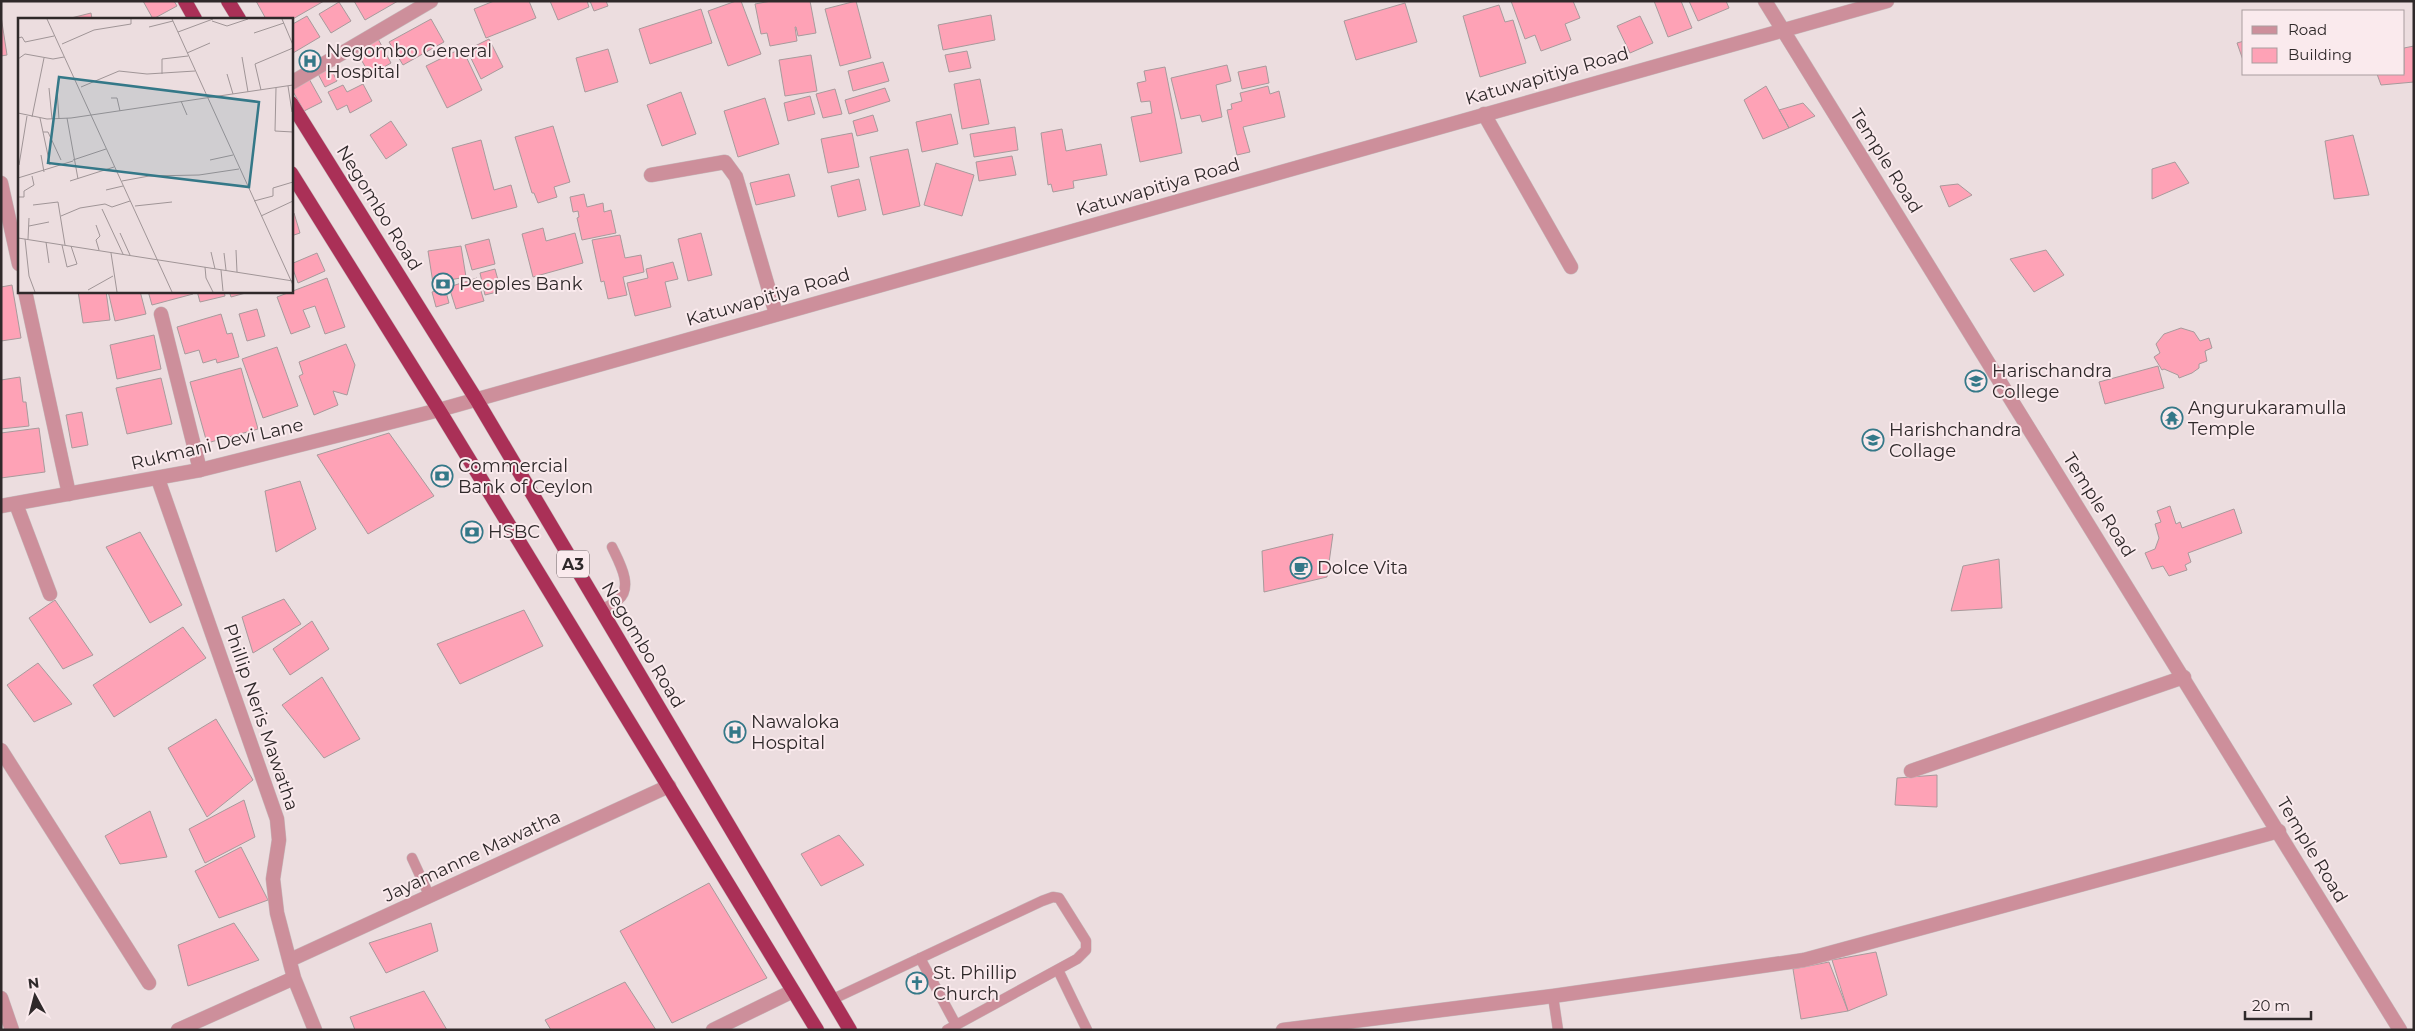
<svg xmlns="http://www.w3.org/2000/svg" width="2415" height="1031" font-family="Montserrat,sans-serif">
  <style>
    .building { fill: #fea2b6; stroke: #a89a9c }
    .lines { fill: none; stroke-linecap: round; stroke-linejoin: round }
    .service-casing { stroke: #c6b9bb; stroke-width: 11 }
    .minor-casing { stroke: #c6b9bb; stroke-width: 15 }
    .tertiary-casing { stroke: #c6b9bb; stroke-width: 15 }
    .trunk-casing { stroke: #c6b9bb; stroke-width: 15 }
    .service { stroke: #cd8f9b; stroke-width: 10 }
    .minor { stroke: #cd8f9b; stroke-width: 14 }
    .tertiary { stroke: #cd8f9b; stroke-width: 14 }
    .trunk { stroke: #aa3057; stroke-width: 14 }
    .labels { text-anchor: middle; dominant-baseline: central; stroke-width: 4; stroke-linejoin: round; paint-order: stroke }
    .shield { fill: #faeaed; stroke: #6c6364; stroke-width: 1 }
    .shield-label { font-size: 16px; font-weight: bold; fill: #2f292a }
    .poi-label { font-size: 18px; fill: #2f292a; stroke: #faeaed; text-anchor: start }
    .street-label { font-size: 18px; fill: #2f292a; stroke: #faeaed }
    .inset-road { fill: none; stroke: #a09597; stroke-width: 1 }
    .view { fill: #347888; fill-opacity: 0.15; stroke: #347888; stroke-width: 2.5 }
    .inset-edge { fill: none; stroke: #2f292a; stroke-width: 2.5 }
  </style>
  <rect width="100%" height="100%" fill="#ecdddf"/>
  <path class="building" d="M143 1H174L177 6 153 19Z
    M256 1H324L291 20 266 19Z
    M354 1H398L365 20Z
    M494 1H529L536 18 486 38 474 9Z
    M550 1H587L589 7 558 20Z
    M590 1H606L608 6 594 11Z
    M736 1H741L761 54 728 66 708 11Z
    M771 1H810L816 33 798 36 796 27H795L797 41 770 46 767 33 761 34 755 4Z
    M856 1 871 58 840 66 825 9Z
    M1511 1H1573L1580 18 1565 24 1571 40 1541 51 1535 35 1525 39Z
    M1654 1H1681L1692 28 1668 37Z
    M1689 1H1726L1729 8 1698 21Z
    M339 2 351 21 331 33 319 14Z
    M1405 3 1417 42 1356 60 1344 21Z
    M1499 5 1505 22 1513 20 1526 63 1480 77 1463 16Z
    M701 9 712 43 650 64 639 29Z
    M91 13 92 19H67Z
    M991 15 995 40 943 50 938 25Z
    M1 16 7 55 1 56Z
    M307 16 320 37 293 53 291 25Z
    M1640 16 1653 43 1630 53 1617 26Z
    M431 19 444 42 403 65 389 42Z
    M377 37 391 63 370 75 355 49Z
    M489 39 503 67 481 79 467 50Z
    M2244 41V63L2237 43Z
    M2414 46V82L2381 85 2377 74H2404V48Z
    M462 48 482 90 447 108 426 66Z
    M608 49 618 82 585 92 576 58Z
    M967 51 971 68 949 72 945 55Z
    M811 55 817 91 785 96 779 60Z
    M883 62 889 81 853 91 848 71Z
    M329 65 337 81 325 87 317 72Z
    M1227 65 1231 81 1216 85 1222 117 1202 122 1200 115 1181 119 1171 78Z
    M1266 66 1269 83 1242 89 1238 72Z
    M1165 67 1182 153 1140 162 1131 117 1152 113 1150 101 1141 102 1137 83 1146 81 1144 71Z
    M308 77 322 102 304 111 291 88Z
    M980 79 989 124 962 129 954 84Z
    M363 84 372 101 350 113 347 105 337 110 328 92 343 85 347 92Z
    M1268 86 1270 94 1279 91 1285 117 1243 127 1250 152 1237 155 1227 110 1232 109 1231 104 1242 101 1240 93Z
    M1766 86 1789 128 1763 139 1744 100Z
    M885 88 890 101 849 114 845 100Z
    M835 89 842 114 823 118 816 94Z
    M681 92 696 134 662 146 647 105Z
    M810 96 815 114 788 121 784 103Z
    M765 98 779 144 738 157 724 111Z
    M1803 103 1815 116 1789 128 1779 110Z
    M951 114 958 144 922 152 916 122Z
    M873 115 878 131 857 136 853 121Z
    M391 121 407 145 386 159 370 135Z
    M553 126 570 182 554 187 557 197 538 203 534 193H532L515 137Z
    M1015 127 1018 150 974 157 970 134Z
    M1062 129 1066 151 1101 144 1107 175 1073 181 1074 188 1053 192 1051 184 1048 185 1041 133Z
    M852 133 859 167 828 173 821 139Z
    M2353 135 2369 195 2334 199 2325 141Z
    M481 140 494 190 511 185 517 207 472 219 452 148Z
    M908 149 920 206 883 215 870 157Z
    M1012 156 1016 175 979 181 976 162Z
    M2175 162 2189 183 2152 199V169Z
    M936 163 974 175 962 216 924 205Z
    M789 174 795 196 756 205 750 183Z
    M859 179 866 210 838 217 831 186Z
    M1958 184 1972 195 1949 207 1940 186Z
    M584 194 587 207 603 203 604 212 611 210 616 233 582 240 577 218 579 217 578 211 573 212 570 197Z
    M294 213 300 233 291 236V214Z
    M543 228 546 241 575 233 583 263 533 277 522 234Z
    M701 233 712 275 688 281 678 239Z
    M620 235 625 258 641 255 644 272 623 277 627 295 608 299 604 281 601 282 592 240Z
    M489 239 495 264 472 270 465 245Z
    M461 246 466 277 433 283 428 251Z
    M2046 250 2064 275 2034 292 2010 259Z
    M317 253 325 271 298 283 291 264Z
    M673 262 678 279 665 282 671 307 635 316 627 283 648 278 646 269Z
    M495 269 501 291 485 295 480 273Z
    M327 278 345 327 325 334 315 306 303 310 310 327 291 334 277 297Z
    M477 278 484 301 456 309 449 287Z
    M12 285 21 338 1 341V287Z
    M445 288 449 303 436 307 432 292Z
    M78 291H106L110 320 83 323Z
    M108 291H140L146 314 115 321Z
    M148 291H193V294L152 305Z
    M197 291H224L225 296 200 302Z
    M229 291H253L231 297Z
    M257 309 265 336 247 341 239 314Z
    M221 314 227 334 232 333 239 357 217 363 216 359 203 363 199 350 185 354 177 327Z
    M2181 328 2194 332 2200 341 2209 338 2212 348 2205 351 2207 361 2199 364V368L2192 373 2179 378 2178 375 2164 369 2162 370 2154 357 2160 353 2156 344 2164 334Z
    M154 335 161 369 117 379 110 345Z
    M346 344 355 365 347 395 333 391 338 405 314 415 299 376 303 374 299 362Z
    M277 347 298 406 263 418 242 359Z
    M2158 366 2164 388 2105 404 2099 382Z
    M241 368 258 429 207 443 190 382Z
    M20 377 23 402H26L29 426 1 429V380Z
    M161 378 172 424 127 434 116 388Z
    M82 412 88 445 72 448 66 415Z
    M39 428 45 472 1 478V433Z
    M389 433 434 496 368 534 317 455Z
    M300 481 316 529 276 552 265 491Z
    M2170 506 2176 524 2180 522 2182 528 2234 509 2242 533 2188 553 2191 562 2185 565 2187 570 2169 576 2163 566 2152 569 2145 553 2155 549 2159 538 2155 524 2161 522 2157 511Z
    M140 532 182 605 150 623 106 547Z
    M1333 534 1327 577 1264 592 1262 551Z
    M1999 559 2002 608 1951 611 1963 566Z
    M284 599 301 624 253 653 242 617Z
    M55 600 93 655 63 669 29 618Z
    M524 610 543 646 460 684 437 644Z
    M312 621 329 649 290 675 273 649Z
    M183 627 206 658 114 717 93 685Z
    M38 663 72 704 34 722 7 685Z
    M322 677 360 739 324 758 282 705Z
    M216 719 253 780 207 817 168 748Z
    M1937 775V807L1895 805 1897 778Z
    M244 800 255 837 205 863 189 829Z
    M150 811 167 857 120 864 105 836Z
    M839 835 864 865 821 886 801 854Z
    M241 847 268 900 219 918 195 871Z
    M709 883 767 978 672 1023 620 931Z
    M234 923 259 960 188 986 178 945Z
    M431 923 438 951 386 973 369 943Z
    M1876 952 1887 995 1848 1011 1832 960Z
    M1829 962 1848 1011 1801 1019 1793 969Z
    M625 982 656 1030H551L545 1020Z
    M424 991 447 1030H355L350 1017Z"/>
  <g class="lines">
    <g class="service-casing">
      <path id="service" d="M600 610C606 607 613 605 618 600 634 587 619 562 612 547
        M412 858 429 895
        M920 958 956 1025
        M1058 970 1087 1030
        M1553 996 1558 1030
        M831 1000 1042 901 1053 897 1059 898 1086 941V950L1077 959 947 1030"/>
    </g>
    <g class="minor-casing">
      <path id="minor" d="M291 83 431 1
        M1484 114 1571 267
        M651 175 725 162 736 177 776 314
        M1 183 19 264
        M25 291 69 494
        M161 314 200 470
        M158 479 277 819 279 840 273 879 277 913 294 978 315 1030
        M16 504 50 594
        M1 750 149 983
        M1911 771 2184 677
        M290 960 669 786
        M1 998 12 1030
        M178 1030 294 978
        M713 1030 793 991
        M1283 1030 1553 996 1804 960 2279 831"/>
    </g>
    <g class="tertiary-casing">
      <path id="tertiary" d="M1765 1 2400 1030
        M1 506 200 470 439 410 1887 1"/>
    </g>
    <g class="trunk-casing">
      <path id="trunk" d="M185 1 195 19
        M228 1 239 19
        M291 103 476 399 850 1030
        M291 173 439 410 817 1030"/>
    </g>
    <use href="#service" class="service"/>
    <use href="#minor" class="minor"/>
    <use href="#tertiary" class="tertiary"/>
    <use href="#trunk" class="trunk"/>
  </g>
  <defs>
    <g id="hospital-ring" transform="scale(1.125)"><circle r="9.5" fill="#faeaed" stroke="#347888" stroke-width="1.5"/><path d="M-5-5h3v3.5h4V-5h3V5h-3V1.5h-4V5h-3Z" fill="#347888"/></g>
    <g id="bank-ring" transform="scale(1.125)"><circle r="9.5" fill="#faeaed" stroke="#347888" stroke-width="1.5"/><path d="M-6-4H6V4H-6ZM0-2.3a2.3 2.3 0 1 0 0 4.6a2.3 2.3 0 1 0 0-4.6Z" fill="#347888"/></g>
    <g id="school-ring" transform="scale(1.125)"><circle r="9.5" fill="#faeaed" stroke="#347888" stroke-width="1.5"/><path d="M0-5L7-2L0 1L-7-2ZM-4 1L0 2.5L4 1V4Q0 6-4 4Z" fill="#347888"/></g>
    <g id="temple-ring" transform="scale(1.125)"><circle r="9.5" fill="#faeaed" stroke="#347888" stroke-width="1.5"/><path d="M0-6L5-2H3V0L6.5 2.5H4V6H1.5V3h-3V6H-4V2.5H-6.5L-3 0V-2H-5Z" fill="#347888"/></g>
    <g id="cafe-ring" transform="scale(1.125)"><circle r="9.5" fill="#faeaed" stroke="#347888" stroke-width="1.5"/><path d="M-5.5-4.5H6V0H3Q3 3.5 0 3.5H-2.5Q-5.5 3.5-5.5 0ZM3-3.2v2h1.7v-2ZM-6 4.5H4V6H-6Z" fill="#347888"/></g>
    <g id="church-ring" transform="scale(1.125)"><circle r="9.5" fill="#faeaed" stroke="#347888" stroke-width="1.5"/><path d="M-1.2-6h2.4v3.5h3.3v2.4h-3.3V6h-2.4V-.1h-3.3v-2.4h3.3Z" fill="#347888"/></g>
  </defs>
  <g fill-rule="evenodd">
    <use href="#hospital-ring" x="310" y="61"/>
    <use href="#bank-ring" x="443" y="284"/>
    <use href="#school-ring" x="1976" y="381"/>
    <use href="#temple-ring" x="2172" y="418"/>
    <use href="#school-ring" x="1873" y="440"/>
    <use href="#bank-ring" x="442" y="476"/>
    <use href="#bank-ring" x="472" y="532"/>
    <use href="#cafe-ring" x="1301" y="568"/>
    <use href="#hospital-ring" x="735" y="732"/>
    <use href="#church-ring" x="917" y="983"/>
  </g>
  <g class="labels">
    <rect class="shield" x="557" y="550.5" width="32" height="27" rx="4"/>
    <g class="shield-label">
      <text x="573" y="564">A3</text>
    </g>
    <g class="poi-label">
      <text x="326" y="51">Negombo General<tspan x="326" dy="21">Hospital</tspan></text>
      <text x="459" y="284">Peoples Bank</text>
      <text x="1992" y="371">Harischandra<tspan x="1992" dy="21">College</tspan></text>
      <text x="2188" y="408">Angurukaramulla<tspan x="2188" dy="21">Temple</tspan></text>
      <text x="1889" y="430">Harishchandra<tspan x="1889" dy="21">Collage</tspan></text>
      <text x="458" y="466">Commercial<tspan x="458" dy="21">Bank of Ceylon</tspan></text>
      <text x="488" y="532">HSBC</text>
      <text x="1317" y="568">Dolce Vita</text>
      <text x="751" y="722">Nawaloka<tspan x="751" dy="21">Hospital</tspan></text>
      <text x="933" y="973">St. Phillip<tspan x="933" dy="21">Church</tspan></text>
    </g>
    <g class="street-label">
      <text transform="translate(1547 76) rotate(-16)">Katuwapitiya Road</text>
      <text transform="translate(1886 161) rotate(58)">Temple Road</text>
      <text transform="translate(1158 187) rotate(-16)">Katuwapitiya Road</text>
      <text transform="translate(379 208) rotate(58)">Negombo Road</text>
      <text transform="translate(768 297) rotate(-16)">Katuwapitiya Road</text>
      <text transform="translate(217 444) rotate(-13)">Rukmani Devi Lane</text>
      <text transform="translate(2099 505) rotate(58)">Temple Road</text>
      <text transform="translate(643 645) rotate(59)">Negombo Road</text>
      <text transform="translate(261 717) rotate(71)">Phillip Neris Mawatha</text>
      <text transform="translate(2312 850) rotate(59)">Temple Road</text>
      <text transform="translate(472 856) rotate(-25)">Jayamanne Mawatha</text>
    </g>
  </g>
  <g transform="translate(18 18)">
    <rect width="275" height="275" fill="#ecdddf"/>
    <path class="inset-road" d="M29 1 154 274M154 1 275 267M264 1 275 27M194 3 209 8 230 1M131 9 155 3M160 14 195 1M236 15 266 5M0 20 4 19 7 24 36 18M44 26 76 12 113 6V1M169 35 192 25M224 39 230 74M0 41 7 36 35 41 46 39M144 56V41L170 38M209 56 215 76M270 68 274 94M63 69 101 53 129 56 177 53M31 70 34 101M258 70 257 113 275 114M39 72 41 101M243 72 237 46 275 30M93 80H99L102 93M163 83 169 97M0 95 29 101 53 100 275 67M14 99 26 40M22 100 32 147M49 100 60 161M25 114H30L43 142M23 137 26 154M55 142 88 131M192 142 215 137M1 147 9 98M0 160 55 143M52 163 96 149M104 163 131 158 181 157 221 151M88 172 105 168M0 179H6V173L16 167 14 158M236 183 255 178V170L275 164M15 187 40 184 47 227M117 188 154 184M84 191 105 236M43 198 62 190 87 186 94 189 112 183M243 198 275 183M78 207 82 218 78 222 81 232M11 208 31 204M102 215 112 237M0 220 275 263M7 221 11 258 17 274M10 221 11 200M28 224 31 245M44 227 49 249 59 246 53 228M218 232 219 254M193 234 197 251M93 235 99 274M206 235 208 252M187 249 188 260 195 274M203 252 205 273M70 272 95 258"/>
    <path class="view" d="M41 59 241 84 231 169 30 145Z"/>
    <rect width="275" height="275" class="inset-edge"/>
  </g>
  <rect width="2415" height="1031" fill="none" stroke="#2f292a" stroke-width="5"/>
  <rect x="2242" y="10" width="162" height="65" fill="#faeaed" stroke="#a99d9f"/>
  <rect x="2252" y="26" width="25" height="8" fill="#cd8f9b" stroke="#a99d9f"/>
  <text x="2288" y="35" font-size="15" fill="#2f292a">Road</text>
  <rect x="2252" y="48" width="25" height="15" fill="#fea2b6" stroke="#a99d9f"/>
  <text x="2288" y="60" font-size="15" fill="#2f292a">Building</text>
  <g transform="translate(35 996) rotate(353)" stroke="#faeaed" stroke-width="4" paint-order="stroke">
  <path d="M0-4L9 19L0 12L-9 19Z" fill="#2f292a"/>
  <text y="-8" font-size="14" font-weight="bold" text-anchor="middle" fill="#2f292a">N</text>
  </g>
  <path d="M2245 1011v8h66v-8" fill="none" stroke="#2f292a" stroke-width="2.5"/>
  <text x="2252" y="1011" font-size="15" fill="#2f292a" stroke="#faeaed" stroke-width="4" paint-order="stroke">20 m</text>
</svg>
